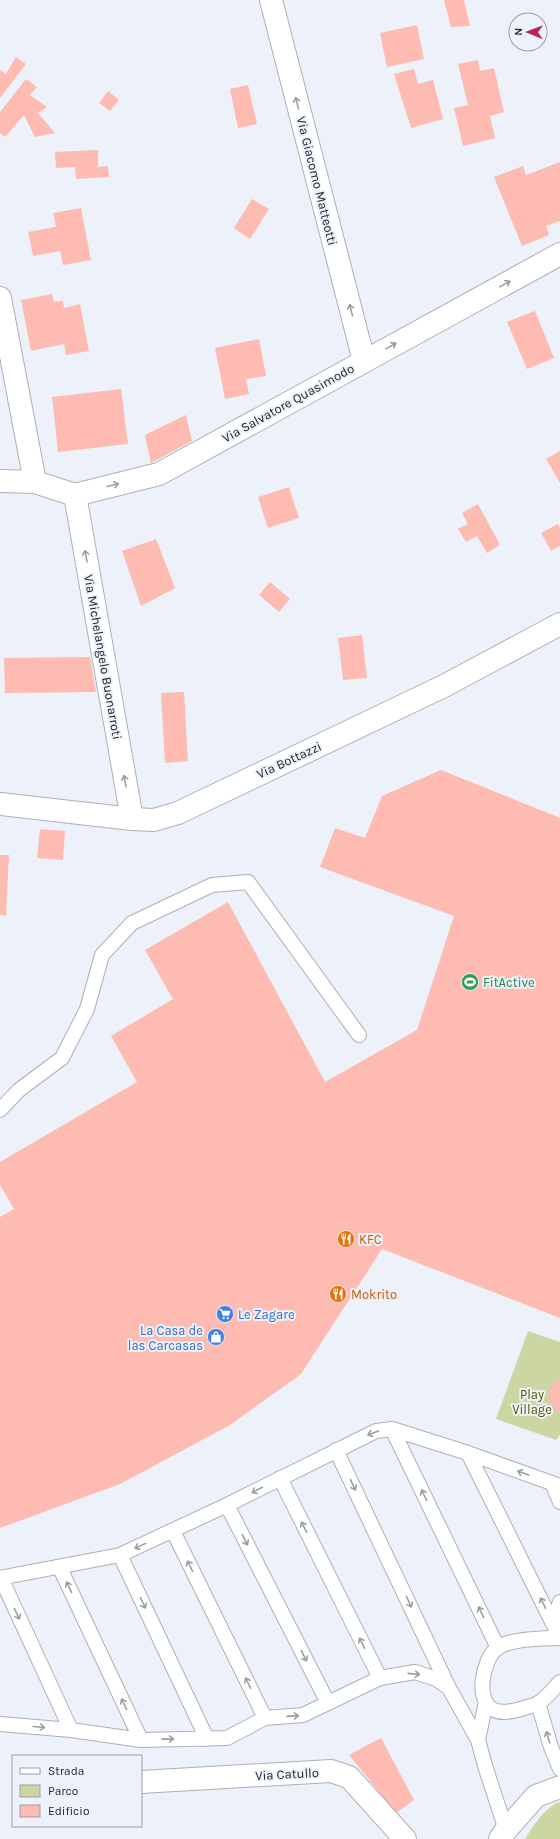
<svg xmlns="http://www.w3.org/2000/svg" width="560" height="1839" font-family="Karla,sans-serif">
  <style>
    .green { fill: #ccd6a3 }
    .building { fill: #fdbbb2 }
    .lines { fill: none; stroke-linecap: round; stroke-linejoin: round }
    .service-casing { stroke: #acb0b8; stroke-width: 16 }
    .minor-casing { stroke: #acb0b8; stroke-width: 24 }
    .secondary-casing { stroke: #acb0b8; stroke-width: 24 }
    .service { stroke: #fff; stroke-width: 14 }
    .minor { stroke: #fff; stroke-width: 22 }
    .secondary { stroke: #fff; stroke-width: 22 }
    .oneway { stroke: #9c9d9e }
    .labels { text-anchor: middle; dominant-baseline: central; stroke-width: 4; stroke-linejoin: round; paint-order: stroke }
    .street-label { font-size: 13px; fill: #232528; stroke: #edf1f9 }
    .leisure-label { font-size: 13px; fill: #27864d; stroke: #edf1f9; text-anchor: start }
    .food-label { font-size: 13px; fill: #c56008; stroke: #edf1f9; text-anchor: start }
    .shop-label { font-size: 13px; fill: #366cbe; stroke: #edf1f9; text-anchor: start }
    .park-label { font-size: 13px; fill: #505900; stroke: #edf1f9 }
  </style>
  <rect width="100%" height="100%" fill="#edf1f9"/>
  <path class="green" d="M528 1331 560 1342V1435L556 1440 496 1419Z
    M560 1802V1839H525C533 1826 545 1807 560 1802Z"/>
  <path class="building" d="M444 0H464L470 26 451 27Z
    M417 25 424 59 387 67 380 33Z
    M16 57 26 64 0 98V70L6 74Z
    M478 60 480 71 494 68 504 112 490 116 495 138 463 146 454 108 468 105 458 64Z
    M414 69 418 84 433 80 443 119 411 128 394 74Z
    M26 79 37 87 30 95 47 107 38 113 55 133 35 137 24 115 5 137 0 133V112Z
    M248 85 257 124 238 128 230 89Z
    M108 91 119 100 110 111 99 103Z
    M98 150V167L108 166 109 177 76 179 75 167 56 168 55 152Z
    M560 162V221L546 226 549 235 522 246 494 177 523 166 526 175Z
    M252 199 269 209 250 239 234 228Z
    M81 208 91 260 63 265 60 251 33 256 28 232 56 227 53 213Z
    M52 294 54 302 63 301 64 308 80 304 89 351 66 355 64 344 31 351 21 300Z
    M535 311 554 358 527 369 507 322Z
    M259 339 266 376 246 379 249 394 225 399 215 348Z
    M121 389 128 444 58 452 52 397Z
    M186 415 192 441 151 463 145 435Z
    M560 451V483L546 459Z
    M289 487 299 518 268 528 258 497Z
    M478 504 500 545 487 553 477 536 466 542 458 529 468 524 462 513Z
    M558 524 560 527V546L551 551 541 533Z
    M156 539 175 588 141 606 122 551Z
    M270 582 290 599 279 612 259 595Z
    M362 635 367 678 343 680 338 638Z
    M90 657 96 692 5 693 4 658Z
    M184 692 188 761 165 763 161 693Z
    M441 770 560 818V1318L382 1249 301 1374 230 1425 120 1484 0 1528V1217L14 1209 0 1185V1162L137 1082 111 1036 173 999 145 950 228 902 325 1082 417 1030 454 916 320 867 335 828 365 838 382 796Z
    M40 829 65 831 63 860 37 858Z
    M0 855H9L6 916 0 915Z
    M559 1378H560V1412L556 1411 548 1401 550 1387Z
    M381 1738 414 1800 396 1813 349 1755Z"/>
  <g class="lines">
    <g class="service-casing">
      <path id="service" d="M0 1110 19 1090 62 1058 87 1009 102 955 132 923 212 885 248 882 359 1035
        M392 1429 498 1648
        M336 1450 449 1688
        M468 1453 560 1638C545 1638 509 1639 497 1648 483 1659 474 1701 494 1710 502 1714 513 1711 521 1709 526 1707 534 1706 538 1703 546 1699 554 1688 560 1682
        M280 1478 380 1678
        M552 1483 560 1502
        M227 1505 328 1703
        M173 1531 265 1718
        M120 1555 207 1739
        M60 1568 141 1740
        M0 1578 120 1555 227 1505 376 1431 392 1429 468 1453 560 1486
        M1 1578 71 1730
        M553 1623 560 1602
        M538 1703 551 1747 560 1769
        M0 1724 71 1730 141 1740 227 1738 265 1718 303 1715 380 1678 415 1672 436 1679 449 1688 478 1740 486 1769 506 1830
        M478 1740 486 1702"/>
    </g>
    <g class="minor-casing">
      <path id="minor" d="M271 0 364 361
        M0 298 35 482
        M0 481 35 482 75 495 159 474 560 254
        M75 495 132 819
        M0 804 132 819 154 820 178 813 444 686 560 624
        M141 1782 331 1771 349 1777 405 1839"/>
    </g>
    <g class="secondary-casing">
      <path id="secondary" d="M500 1839 506 1830 536 1796 560 1787"/>
    </g>
    <use href="#service" class="service"/>
    <use href="#minor" class="minor"/>
    <use href="#secondary" class="secondary"/>
  </g>
  <defs><path id="oneway-shaft" d="M-6 0H5M1.5-3L5.5 0L1.5 3" fill="none" stroke-width="1.6" stroke-linecap="round" stroke-linejoin="round"/></defs>
  <g class="oneway">
    <use href="#oneway-shaft" transform="translate(297 103) rotate(-104)"/>
    <use href="#oneway-shaft" transform="translate(505 284) rotate(-29)"/>
    <use href="#oneway-shaft" transform="translate(351 310) rotate(-104)"/>
    <use href="#oneway-shaft" transform="translate(391 346) rotate(-29)"/>
    <use href="#oneway-shaft" transform="translate(113 485) rotate(-14)"/>
    <use href="#oneway-shaft" transform="translate(86 556) rotate(-100)"/>
    <use href="#oneway-shaft" transform="translate(125 781) rotate(-100)"/>
    <use href="#oneway-shaft" transform="translate(373 1433) rotate(160)"/>
    <use href="#oneway-shaft" transform="translate(523 1473) rotate(-160)"/>
    <use href="#oneway-shaft" transform="translate(353 1485) rotate(65)"/>
    <use href="#oneway-shaft" transform="translate(257 1490) rotate(153)"/>
    <use href="#oneway-shaft" transform="translate(424 1495) rotate(-116)"/>
    <use href="#oneway-shaft" transform="translate(304 1527) rotate(-117)"/>
    <use href="#oneway-shaft" transform="translate(245 1540) rotate(63)"/>
    <use href="#oneway-shaft" transform="translate(140 1546) rotate(155)"/>
    <use href="#oneway-shaft" transform="translate(190 1566) rotate(-116)"/>
    <use href="#oneway-shaft" transform="translate(69 1587) rotate(-115)"/>
    <use href="#oneway-shaft" transform="translate(409 1602) rotate(65)"/>
    <use href="#oneway-shaft" transform="translate(143 1603) rotate(64)"/>
    <use href="#oneway-shaft" transform="translate(543 1603) rotate(-116)"/>
    <use href="#oneway-shaft" transform="translate(481 1612) rotate(-116)"/>
    <use href="#oneway-shaft" transform="translate(17 1614) rotate(65)"/>
    <use href="#oneway-shaft" transform="translate(362 1643) rotate(-117)"/>
    <use href="#oneway-shaft" transform="translate(304 1656) rotate(63)"/>
    <use href="#oneway-shaft" transform="translate(414 1674) rotate(6)"/>
    <use href="#oneway-shaft" transform="translate(248 1683) rotate(-116)"/>
    <use href="#oneway-shaft" transform="translate(124 1704) rotate(-115)"/>
    <use href="#oneway-shaft" transform="translate(293 1716) rotate(-4)"/>
    <use href="#oneway-shaft" transform="translate(39 1727) rotate(5)"/>
    <use href="#oneway-shaft" transform="translate(548 1737) rotate(-106)"/>
    <use href="#oneway-shaft" transform="translate(168 1739) rotate(-1)"/>
  </g>
  <defs>
    <g id="stadium-disc" transform="scale(0.9)"><circle r="9.5" fill="#2e9e5b" stroke="#edf1f9"/><path d="M0-5a6.5 5 0 1 0 0 10a6.5 5 0 1 0 0-10ZM-3.5-1.8h7v3.6h-7Z" fill="#fff"/></g>
    <g id="restaurant-disc" transform="scale(0.9)"><circle r="9.5" fill="#e8710a" stroke="#edf1f9"/><path d="M-5-6h1v4h1v-4h1v4h1v-4h1v5L-1.5 .5V6h-2V.5L-5-1ZM5-6V6H3V1.5H1.5Q1.5-4 5-6Z" fill="#fff"/></g>
    <g id="supermarket-disc" transform="scale(0.9)"><circle r="9.5" fill="#3f7fe0" stroke="#edf1f9"/><path d="M-6-5.5h2.5l.6 2H6L4.5 2H-2.5L-4.4-4H-6ZM-1.5 3.2a1.3 1.3 0 1 0 .1 0ZM3 3.2a1.3 1.3 0 1 0 .1 0Z" fill="#fff"/></g>
    <g id="shop-disc" transform="scale(0.9)"><circle r="9.5" fill="#3f7fe0" stroke="#edf1f9"/><path d="M-5-2.5h2.3a2.7 3.5 0 0 1 5.4 0H5L5.5 6h-11ZM-1.5-2.5h3a1.5 2.3 0 0 0-3 0Z" fill="#fff"/></g>
  </defs>
  <g fill-rule="evenodd">
    <use href="#stadium-disc" x="470" y="982"/>
    <use href="#restaurant-disc" x="346" y="1239"/>
    <use href="#restaurant-disc" x="338" y="1294"/>
    <use href="#supermarket-disc" x="225" y="1314"/>
    <use href="#shop-disc" x="216" y="1337"/>
  </g>
  <g class="labels">
    <g class="street-label">
      <text transform="translate(317 181) rotate(76)">Via Giacomo Matteotti</text>
      <text transform="translate(288 403) rotate(-29)">Via Salvatore Quasimodo</text>
      <text transform="translate(103 657) rotate(80)">Via Michelangelo Buonarroti</text>
      <text transform="translate(289 760) rotate(-25)">Via Bottazzi</text>
      <text transform="translate(287 1774) rotate(-3)">Via Catullo</text>
    </g>
    <g class="leisure-label">
      <text x="483" y="982">FitActive</text>
    </g>
    <g class="food-label">
      <text x="359" y="1239">KFC</text>
      <text x="351" y="1294">Mokrito</text>
    </g>
    <g class="shop-label">
      <text x="238" y="1314">Le Zagare</text>
      <text x="203" y="1330" text-anchor="end">La Casa de<tspan x="203" dy="15">las Carcasas</tspan></text>
    </g>
    <g class="park-label">
      <text x="532" y="1394">Play<tspan x="532" dy="15">Village</tspan></text>
    </g>
  </g>
  <rect x="12" y="1755" width="130" height="72" fill="#edf1f9" stroke="#9c9fa5"/>
  <rect x="20" y="1768" width="20" height="6" fill="#ffffff" stroke="#9c9fa5"/>
  <text x="48" y="1775" font-size="12" fill="#232528">Strada</text>
  <rect x="20" y="1785" width="20" height="12" fill="#ccd6a3" stroke="#9c9fa5"/>
  <text x="48" y="1795" font-size="12" fill="#232528">Parco</text>
  <rect x="20" y="1805" width="20" height="12" fill="#fdbbb2" stroke="#9c9fa5"/>
  <text x="48" y="1815" font-size="12" fill="#232528">Edificio</text>
  <g transform="translate(528 32) rotate(271)"><circle r="19" fill="#edf1f9" stroke="#9c9fa5"/>
  <path d="M0-3L7 15L0 10L-7 15Z" fill="#b62756"/>
  <text y="-6" font-size="11" font-weight="bold" text-anchor="middle" fill="#232528">N</text>
  </g>
</svg>
